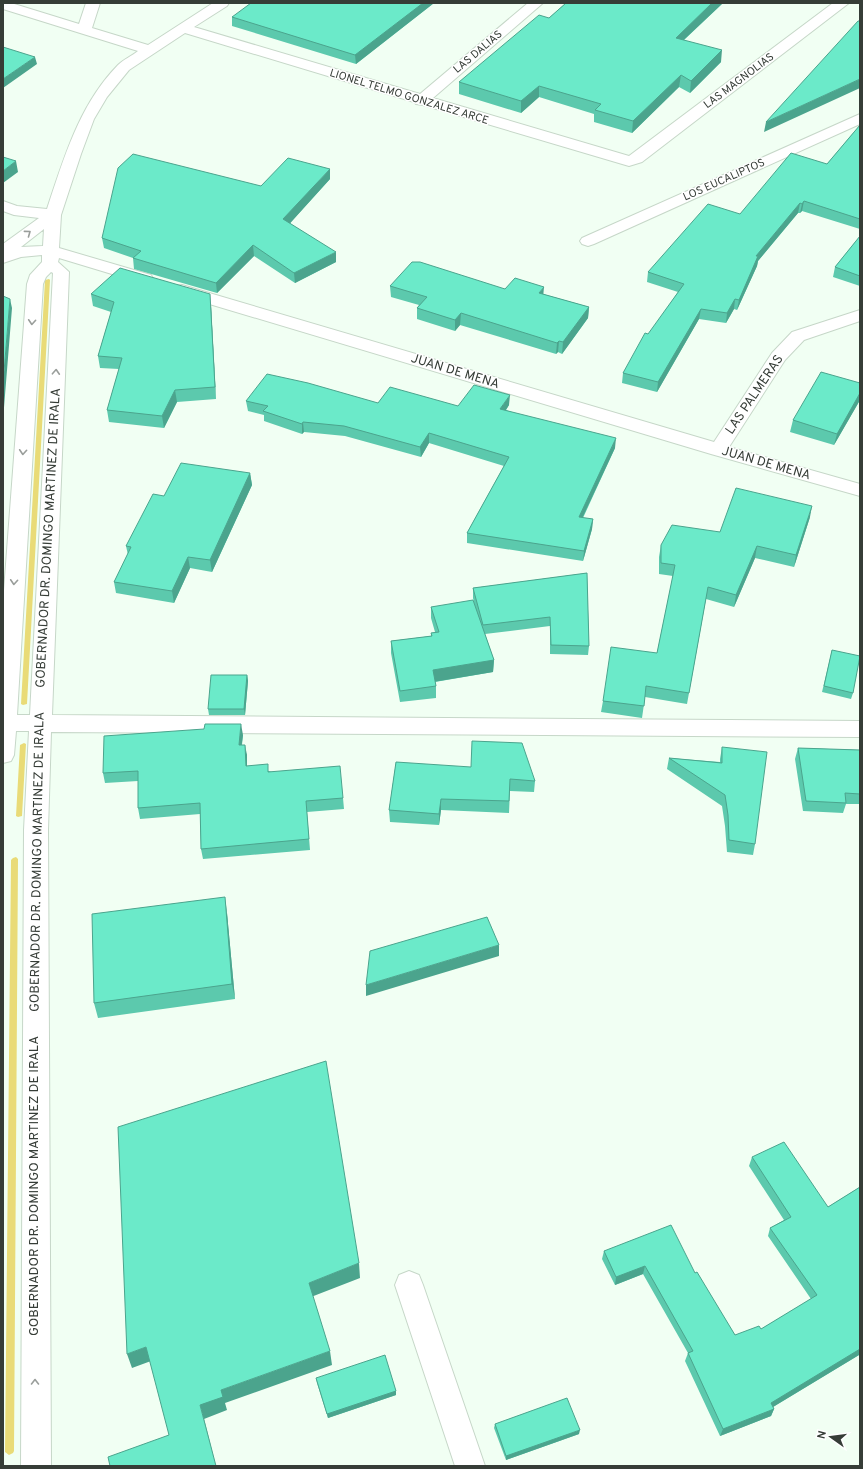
<svg xmlns="http://www.w3.org/2000/svg" width="863" height="1469" font-family="Overpass,sans-serif">
  <style>
    .green { fill: #e9db77 }
    .lines { fill: none; stroke-linecap: round; stroke-linejoin: round }
    .minor-casing { stroke: #c6d7c8; stroke-width: 2 }
    .minor { fill: #fff; fill-rule: evenodd }
    .wall { fill: #5cc9ad }
    .shaded-wall { fill: #4ba48d }
    .building { fill: #6beac9; stroke: #4ba48d }
    .oneway { stroke: #9a9e9b }
    .labels { text-anchor: middle; dominant-baseline: central; stroke-width: 3; stroke-linejoin: round; paint-order: stroke }
    .far-street-label { font-size: 11px; fill: #363d37; stroke: #fff }
    .street-label { font-size: 13px; fill: #363d37; stroke: #fff }
  </style>
  <rect width="100%" height="100%" fill="#f1fff3"/>
  <path class="green" d="M49 279 50 280 27 704 23 705 21 704 45 280Z
    M24 743 26 744 22 816 18 817 16 816 20 745Z
    M16 857 18 859 14 1451 13 1453 9 1455 5 1452 11 860 13 858Z"/>
  <g class="lines">
    <g class="minor-casing">
      <path id="minor" d="M3 3H11L79 24 86 3H100L92 28 148 45 213 3H229L227 6 194 27 420 94 528 3H543L433 98 629 156 833 3H849L642 162 629 166 423 105 416 104 414 102 185 33 129 70 107 97 94 119 81 154 61 215 59 248 151 275 153 279 151 283 145 284 59 258 58 262 69 272 52 715 860 721V737L51 732 48 830 51 1466H21L24 830 29 731H16L14 755 11 761 3 763V604L27 284 30 275 42 262V255L21 257 3 263V244L39 218 14 215 3 211V201L17 206 47 209C64 158 79 105 118 65 124 59 132 56 138 51L3 9ZM44 229 43 246 21 247ZM51 272 53 273 30 715H17L43 284 46 277Z
        M860 114V124L594 244 588 246 582 244 580 241 582 238Z
        M182 285 714 442 772 353 792 332 860 310V321L804 340 785 360 729 447 860 484V496L711 454 176 294 174 290 176 286Z
        M409 1271 419 1275 423 1285 485 1466H455L395 1285 399 1275Z"/>
    </g>
    <use href="#minor" class="minor"/>
  </g>
  <path class="wall" d="M434 3 356 64 232 26V17Z
    M566 3H723L684 40 721 62 690 93 679 87 632 133 594 122V114L539 97 521 113 459 94V82L549 18Z
    M860 125V229L802 211 800 213H798L758 261 757 266 737 310 734 309 726 323 699 319 657 392 622 383 623 373 678 292 647 282 648 272 740 214 827 164Z
    M330 179 290 223 336 262 295 283 254 256 217 293 134 269 133 258 104 248 102 238 261 186Z
    M860 236V286L833 277 835 267Z
    M390 286 505 289 543 294 589 307 588 318 562 354 558 352 556 354 460 325 455 331 417 319V308L419 305 391 297Z
    M91 294 211 306 216 399 177 402 164 428 109 422 107 410 119 369 100 368 98 356 111 312 93 306Z
    M860 383V400L834 445 790 432 793 420Z
    M246 401 378 403 458 406 509 405 506 410 615 448 583 518 593 519 592 529 583 561 467 543V533L504 466 429 443 421 457 345 436 304 432 302 434 264 421V415L248 411Z
    M250 473 252 485 212 572 190 568 174 603 116 593 114 582 128 555 126 546 164 496Z
    M810 517 794 567 755 558 734 607 706 599 687 704 645 697 642 718 601 712 603 701 657 653 673 576 659 574V557L661 545 720 532Z
    M587 573 589 646 588 655 550 654V626L485 634 494 660 493 672 435 682 436 686V698L400 702 391 653V641L431 636V633L435 632 431 618V607L474 603 473 598V588Z
    M832 650 853 693 851 699 822 692Z
    M247 675 248 681 245 715H209L208 709Z
    M243 735 242 745 247 755V766L269 771 343 798 344 809 307 812 310 850 203 859 201 849 200 814 140 819 138 808V781L105 783 103 773Z
    M722 747 755 844 753 855 727 852 725 826 722 806 667 769 669 758 720 762V759Z
    M798 748 860 750V804H846L843 813 803 811 795 759Z
    M396 762 535 781 534 792 510 791 509 813 441 810 439 825 390 822 389 810Z
    M227 913 235 999 98 1018 94 1003Z
    M752 1157 828 1207 860 1187V1356L859 1355 773 1407 774 1409 771 1416 720 1436 685 1361 688 1353 643 1274 615 1285 602 1259 604 1251 695 1273 735 1335 761 1329 811 1299 768 1236 770 1228 784 1220 749 1166Z
    M316 1378 396 1391V1395L328 1418 317 1383Z
    M495 1424 579 1434 506 1460 494 1428Z"/>
  <path class="shaded-wall" d="M423 3H434L356 64 355 55Z
    M712 3H723L674 49 676 38Z
    M722 50 721 62 690 93 691 81Z
    M35 57 37 64 3 88V79Z
    M681 75 679 87 632 133 633 121Z
    M860 79V88L764 132 766 122Z
    M539 86V97L521 113V101Z
    M16 161 18 172 3 183V171Z
    M330 169V179L284 230 283 219Z
    M804 201 802 211 800 213 802 204Z
    M800 203 798 213 758 261 757 266 737 310 739 300 756 256Z
    M253 245 254 256 217 293 216 283Z
    M336 252V262L295 283 294 273Z
    M544 287 543 298 539 293Z
    M210 294 211 306 216 399 215 387Z
    M10 299 12 308 3 420V384Z
    M735 299 734 309 726 323 727 313Z
    M589 307 588 318 562 354 563 342Z
    M701 309 699 319 657 392 658 382Z
    M461 313 460 325 455 331V320Z
    M559 341 558 352 556 354 557 343Z
    M175 390 177 402 164 428 162 416Z
    M860 393V400L834 445 837 434Z
    M510 395 509 405 500 419V409Z
    M303 422 304 432 302 434V424Z
    M429 433V443L421 457 420 447Z
    M616 438 615 448 578 527 579 517Z
    M250 473 252 485 212 572 210 560Z
    M812 506 810 517 794 567 796 555Z
    M593 519 592 529 583 561 584 551Z
    M757 546 755 558 734 607 736 595Z
    M188 557 190 568 174 603 172 591Z
    M494 660 493 672 433 682V670Z
    M247 675 248 681 245 715 244 709Z
    M241 724 243 735 240 756 239 745Z
    M245 745 247 755V777L246 766Z
    M441 799V810L439 825V814Z
    M225 897 227 913 235 999 232 984Z
    M499 945V956L366 996V985Z
    M359 1263 360 1278 311 1297 309 1283Z
    M645 1266 643 1274 615 1285 616 1277Z
    M146 1347 151 1361 132 1368 127 1354Z
    M860 1349V1352L859 1355 768 1410 771 1403Z
    M330 1351 332 1365 225 1403 227 1410 204 1419 216 1466 200 1405 221 1390Z
    M396 1391V1395L328 1418 327 1414Z
    M774 1409 771 1416 720 1436 723 1429Z
    M580 1430 579 1434 506 1460V1456Z"/>
  <path class="building" d="M251 3H423L355 55 232 17Z
    M566 3H712L676 38 722 50 691 81 681 75 633 121 595 110 601 104 539 86 521 101 459 82 539 15 549 18Z
    M858 21H860V79L766 122Z
    M3 47 35 57 3 79Z
    M860 125V219L804 201 802 204 800 203 756 256H758L739 300 735 299 727 313 701 309 658 382 623 373 645 333 648 334 684 284 648 272 708 204 740 214 791 153 827 164Z
    M133 154 261 186 288 158 330 169 283 219 336 252 294 273 253 245 216 283 133 258 141 251 102 238 118 168Z
    M3 157 16 161 3 171Z
    M860 236V276L835 267Z
    M412 262H420L505 289 515 278 544 287 539 293 589 307 563 342 559 341 557 343 461 313 455 320 417 308 427 297 390 286Z
    M120 268 210 294 215 387 175 390 162 416 107 410 122 358 98 356 114 302 91 294Z
    M3 296 10 299 3 384Z
    M821 372 860 383V393L837 434 793 420Z
    M267 374 308 383 378 403 390 387 458 406 474 385 510 395 500 409 616 438 579 517 593 519 584 551 467 533 509 457 429 433 420 447 344 426 303 422 302 424 263 411 268 406 246 401Z
    M181 463 250 473 210 560 188 557 172 591 114 582 131 547 126 546 153 494 164 496Z
    M736 488 812 506 796 555 757 546 736 595 708 587 689 693 646 686 644 706 603 701 611 647 657 653 675 565 661 563V545L672 525 720 532Z
    M587 573 589 646 551 645 550 617 483 625 473 588Z
    M473 600 494 660 433 670 436 686 400 691 391 641 432 636 431 633 439 632 431 607Z
    M832 650 860 656 853 693 824 686Z
    M211 675H247L244 709H208Z
    M205 724H241L239 745H245L246 766 268 764V772L340 766 343 798 306 801 309 839 201 849 200 803 138 808V771L103 773 104 736 204 729Z
    M472 741 522 743 535 781 510 779 509 801 441 799 439 814 389 810 396 762 471 767Z
    M722 747 767 752 755 844 729 840 728 815 725 795 669 758 722 763Z
    M798 748 860 750V794L845 793 846 803 806 801Z
    M225 897 232 984 94 1003 92 914Z
    M487 917 499 945 366 985 370 951Z
    M326 1061 359 1263 309 1283 330 1351 221 1390 223 1397 200 1405 216 1466H110L108 1457 169 1435 146 1347 127 1354 118 1127Z
    M784 1142 828 1207 860 1187V1349L771 1403 774 1409 723 1429 688 1353 693 1351 645 1266 616 1277 604 1251 671 1225 695 1273 697 1272 735 1335 759 1326 761 1329 817 1295 770 1228 791 1217 752 1157Z
    M385 1355 396 1391 327 1414 316 1378Z
    M567 1398 580 1430 506 1456 495 1424Z"/>
  <defs><path id="oneway-chevron" d="M-2-3.5L2.5 0L-2 3.5" fill="none" stroke-width="1.6" stroke-linecap="round" stroke-linejoin="round"/></defs>
  <g class="oneway">
    <use href="#oneway-chevron" transform="translate(28 233) rotate(-36)"/>
    <use href="#oneway-chevron" transform="translate(32 322) rotate(94)"/>
    <use href="#oneway-chevron" transform="translate(56 372) rotate(-87)"/>
    <use href="#oneway-chevron" transform="translate(23 452) rotate(94)"/>
    <use href="#oneway-chevron" transform="translate(14 582) rotate(94)"/>
    <use href="#oneway-chevron" transform="translate(35 1382) rotate(-90)"/>
  </g>
  <g class="labels">
    <g class="far-street-label">
      <text transform="translate(478 52) rotate(-40)">LAS DALIAS</text>
      <text transform="translate(739 81) rotate(-37)">LAS MAGNOLIAS</text>
      <text transform="translate(409 97) rotate(17)">LIONEL TELMO GONZALEZ ARCE</text>
      <text transform="translate(724 180) rotate(-24)">LOS EUCALIPTOS</text>
    </g>
    <g class="street-label">
      <text transform="translate(455 372) rotate(17)">JUAN DE MENA</text>
      <text transform="translate(755 395) rotate(-56)">LAS PALMERAS</text>
      <text transform="translate(766 464) rotate(16)">JUAN DE MENA</text>
      <text transform="translate(49 538) rotate(-87)">GOBERNADOR DR. DOMINGO MARTINEZ DE IRALA</text>
      <text transform="translate(38 862) rotate(-89)">GOBERNADOR DR. DOMINGO MARTINEZ DE IRALA</text>
      <text transform="translate(35 1186) rotate(-90)">GOBERNADOR DR. DOMINGO MARTINEZ DE IRALA</text>
    </g>
  </g>
  <rect width="863" height="1469" fill="none" stroke="#363d37" stroke-width="8"/>
  <g transform="translate(831 1437) rotate(284)" stroke="#ffffff" stroke-width="3" paint-order="stroke">
  <path d="M0-3L7 15L0 10L-7 15Z" fill="#363d37"/>
  <text y="-6" font-size="11" font-weight="bold" text-anchor="middle" fill="#363d37">N</text>
  </g>
</svg>
